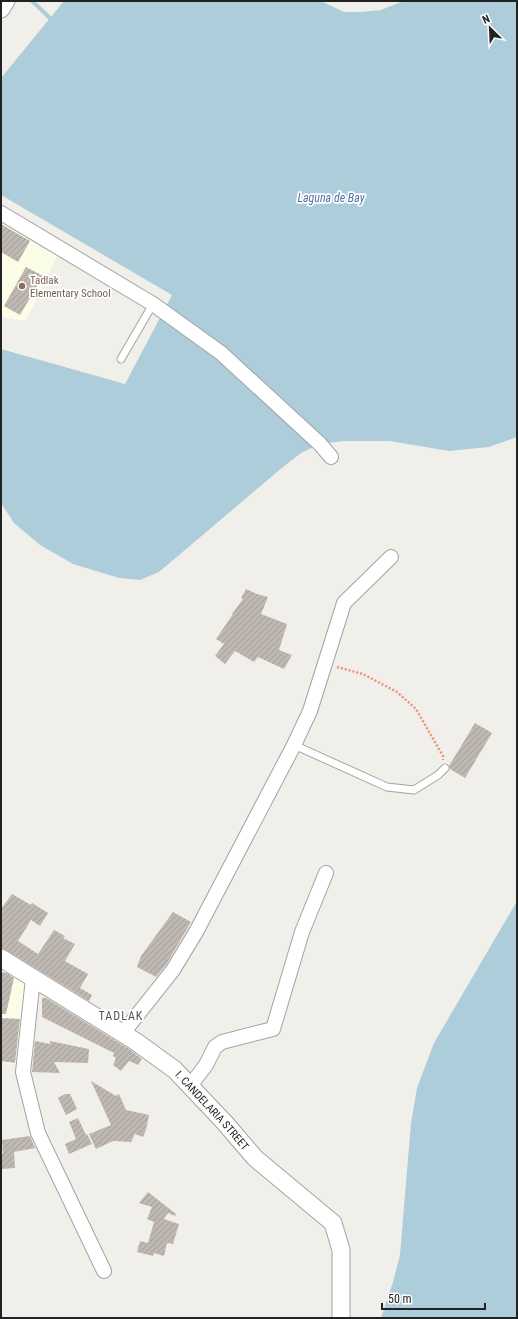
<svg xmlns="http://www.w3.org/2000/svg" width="518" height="1319" font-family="'Roboto Condensed',sans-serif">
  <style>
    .education { fill: #fbfde7 }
    .water { fill: #aecddb }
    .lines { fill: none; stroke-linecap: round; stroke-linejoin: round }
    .stream { stroke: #aecddb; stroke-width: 4 }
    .building { fill: url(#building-hatch) }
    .service-casing { stroke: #a3a3a3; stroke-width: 9 }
    .minor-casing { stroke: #a3a3a3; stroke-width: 16 }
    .tertiary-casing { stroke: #a3a3a3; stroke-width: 19 }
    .path { stroke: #f0917c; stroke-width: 2.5; stroke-dasharray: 2 2; stroke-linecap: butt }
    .service { stroke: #fff; stroke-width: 7 }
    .minor { stroke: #fff; stroke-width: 14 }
    .tertiary { stroke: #fff; stroke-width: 17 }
    .education-dot { fill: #8d6e63; stroke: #fff; stroke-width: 1.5 }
    .labels { text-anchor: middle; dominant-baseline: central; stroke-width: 3.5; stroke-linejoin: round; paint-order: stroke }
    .education-label { font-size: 11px; fill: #785e54; stroke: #fff; text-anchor: start }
    .street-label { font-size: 11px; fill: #222; stroke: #fff }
    .water-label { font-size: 12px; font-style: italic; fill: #5174a3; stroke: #fff }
    .neighbourhood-label { font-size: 12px; letter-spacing: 1px; fill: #555; stroke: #fff }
  </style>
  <defs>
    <pattern id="building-hatch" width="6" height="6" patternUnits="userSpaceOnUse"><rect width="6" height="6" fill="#bfb8b2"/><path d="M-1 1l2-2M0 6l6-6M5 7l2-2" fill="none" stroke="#a49e99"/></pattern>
  </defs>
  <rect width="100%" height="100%" fill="#f1efea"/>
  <path class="education" d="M1 222 57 256 26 321 1 317Z
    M1 962 30 984 21 1065 1 1062Z"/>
  <path class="water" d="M64 1H321L344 12H360L381 10 403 1H517V437L489 447 449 451 390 441H343L320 444 301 453 283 467 159 572 140 580 119 578 73 564 40 545 14 523 1 503V349L125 384 172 295 1 195V78Z
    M517 901V1318H381L393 1282 400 1255 411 1123 417 1088 434 1043Z"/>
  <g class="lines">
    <path class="stream" d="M32 1 50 18"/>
  </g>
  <path class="building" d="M1 224 30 241 18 262 1 252Z
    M26 267 43 276 20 315 4 306Z
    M246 589 257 594 268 597 261 614 287 624 279 650 292 655 284 669 258 657 254 662 235 651 225 664 215 656 224 644 216 639 233 614H232L243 599 241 598Z
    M475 723 492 733 465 778 450 769 449 766Z
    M12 894 31 905 32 903 48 913 40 926 31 920 18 941 38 954 54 930 65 936 63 938 75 944 65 961 88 974 80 988 92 995 89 1001 6 950 1 948V909Z
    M173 912 191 922 166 965 156 977 137 967 141 956Z
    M1 972 7 973 14 978 6 1014H1Z
    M42 998H46L129 1049 142 1059 138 1065 129 1061 121 1071 113 1065 116 1058 113 1056 114 1053 42 1017Z
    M1 1018 20 1019 15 1063 1 1061Z
    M35 1041 50 1044V1041L89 1049 88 1063 54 1062 60 1073 32 1072Z
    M91 1081 116 1096 119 1094 126 1110 149 1115 146 1130 143 1137 135 1134 131 1142 113 1141 96 1149 89 1134 111 1125Z
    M65 1094H70L77 1109 66 1115 58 1098Z
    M78 1118 86 1135 87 1134 92 1144 69 1154 65 1144 76 1139 69 1122Z
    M30 1136 35 1148 14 1152 15 1168 1 1169V1154H3L2 1140Z
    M148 1192 176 1214 175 1216 168 1213 164 1219 179 1224 173 1244 167 1243 164 1256 154 1253 153 1256 137 1252 140 1241 148 1243 154 1222 147 1219 152 1207 139 1203Z"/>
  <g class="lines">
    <g class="service-casing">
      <path id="service" d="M121 359 153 304
        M294 745 387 787 414 790 438 775 445 768"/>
    </g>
    <g class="minor-casing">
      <path id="minor" d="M1 213 153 304 221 353 320 444 331 457
        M33 978 23 1072 38 1133 104 1271
        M123 1033 173 970 196 932 294 745 310 711 344 603 391 557
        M190 1086 206 1065 215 1047 222 1042 273 1029 302 932 326 873"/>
    </g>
    <g class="tertiary-casing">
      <g id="tertiary">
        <path d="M1 9 6 1"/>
        <path id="s1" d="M1 958 33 978 135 1041 175 1070 225 1123 255 1158 333 1223 341 1250V1318"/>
      </g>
    </g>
    <path class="path" d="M337 667 363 674 397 692 416 709 443 756V760"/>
    <use href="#service" class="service"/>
    <use href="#minor" class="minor"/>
    <use href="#tertiary" class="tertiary"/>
  </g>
  <circle class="education-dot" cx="22" cy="286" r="4"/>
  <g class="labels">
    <g class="education-label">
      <text x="30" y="280">Tadlak<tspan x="30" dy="13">Elementary School</tspan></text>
    </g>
    <g class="street-label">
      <text stroke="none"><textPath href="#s1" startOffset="262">I. CANDELARIA STREET</textPath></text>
    </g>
    <g class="water-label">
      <text x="331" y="198">Laguna de Bay</text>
    </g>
    <g class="neighbourhood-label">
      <text x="121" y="1016">TADLAK</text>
    </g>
  </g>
  <rect width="518" height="1319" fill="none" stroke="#222222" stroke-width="4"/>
  <g transform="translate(490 28) rotate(336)" stroke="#ffffff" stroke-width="3" paint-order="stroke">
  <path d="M0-3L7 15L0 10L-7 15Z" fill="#222222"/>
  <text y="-6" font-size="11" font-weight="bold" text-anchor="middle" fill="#222222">N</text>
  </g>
  <path d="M382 1303v6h103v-6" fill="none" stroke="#222222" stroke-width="2"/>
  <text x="388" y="1303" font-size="12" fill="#222222" stroke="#ffffff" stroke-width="3" paint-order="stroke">50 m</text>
</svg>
